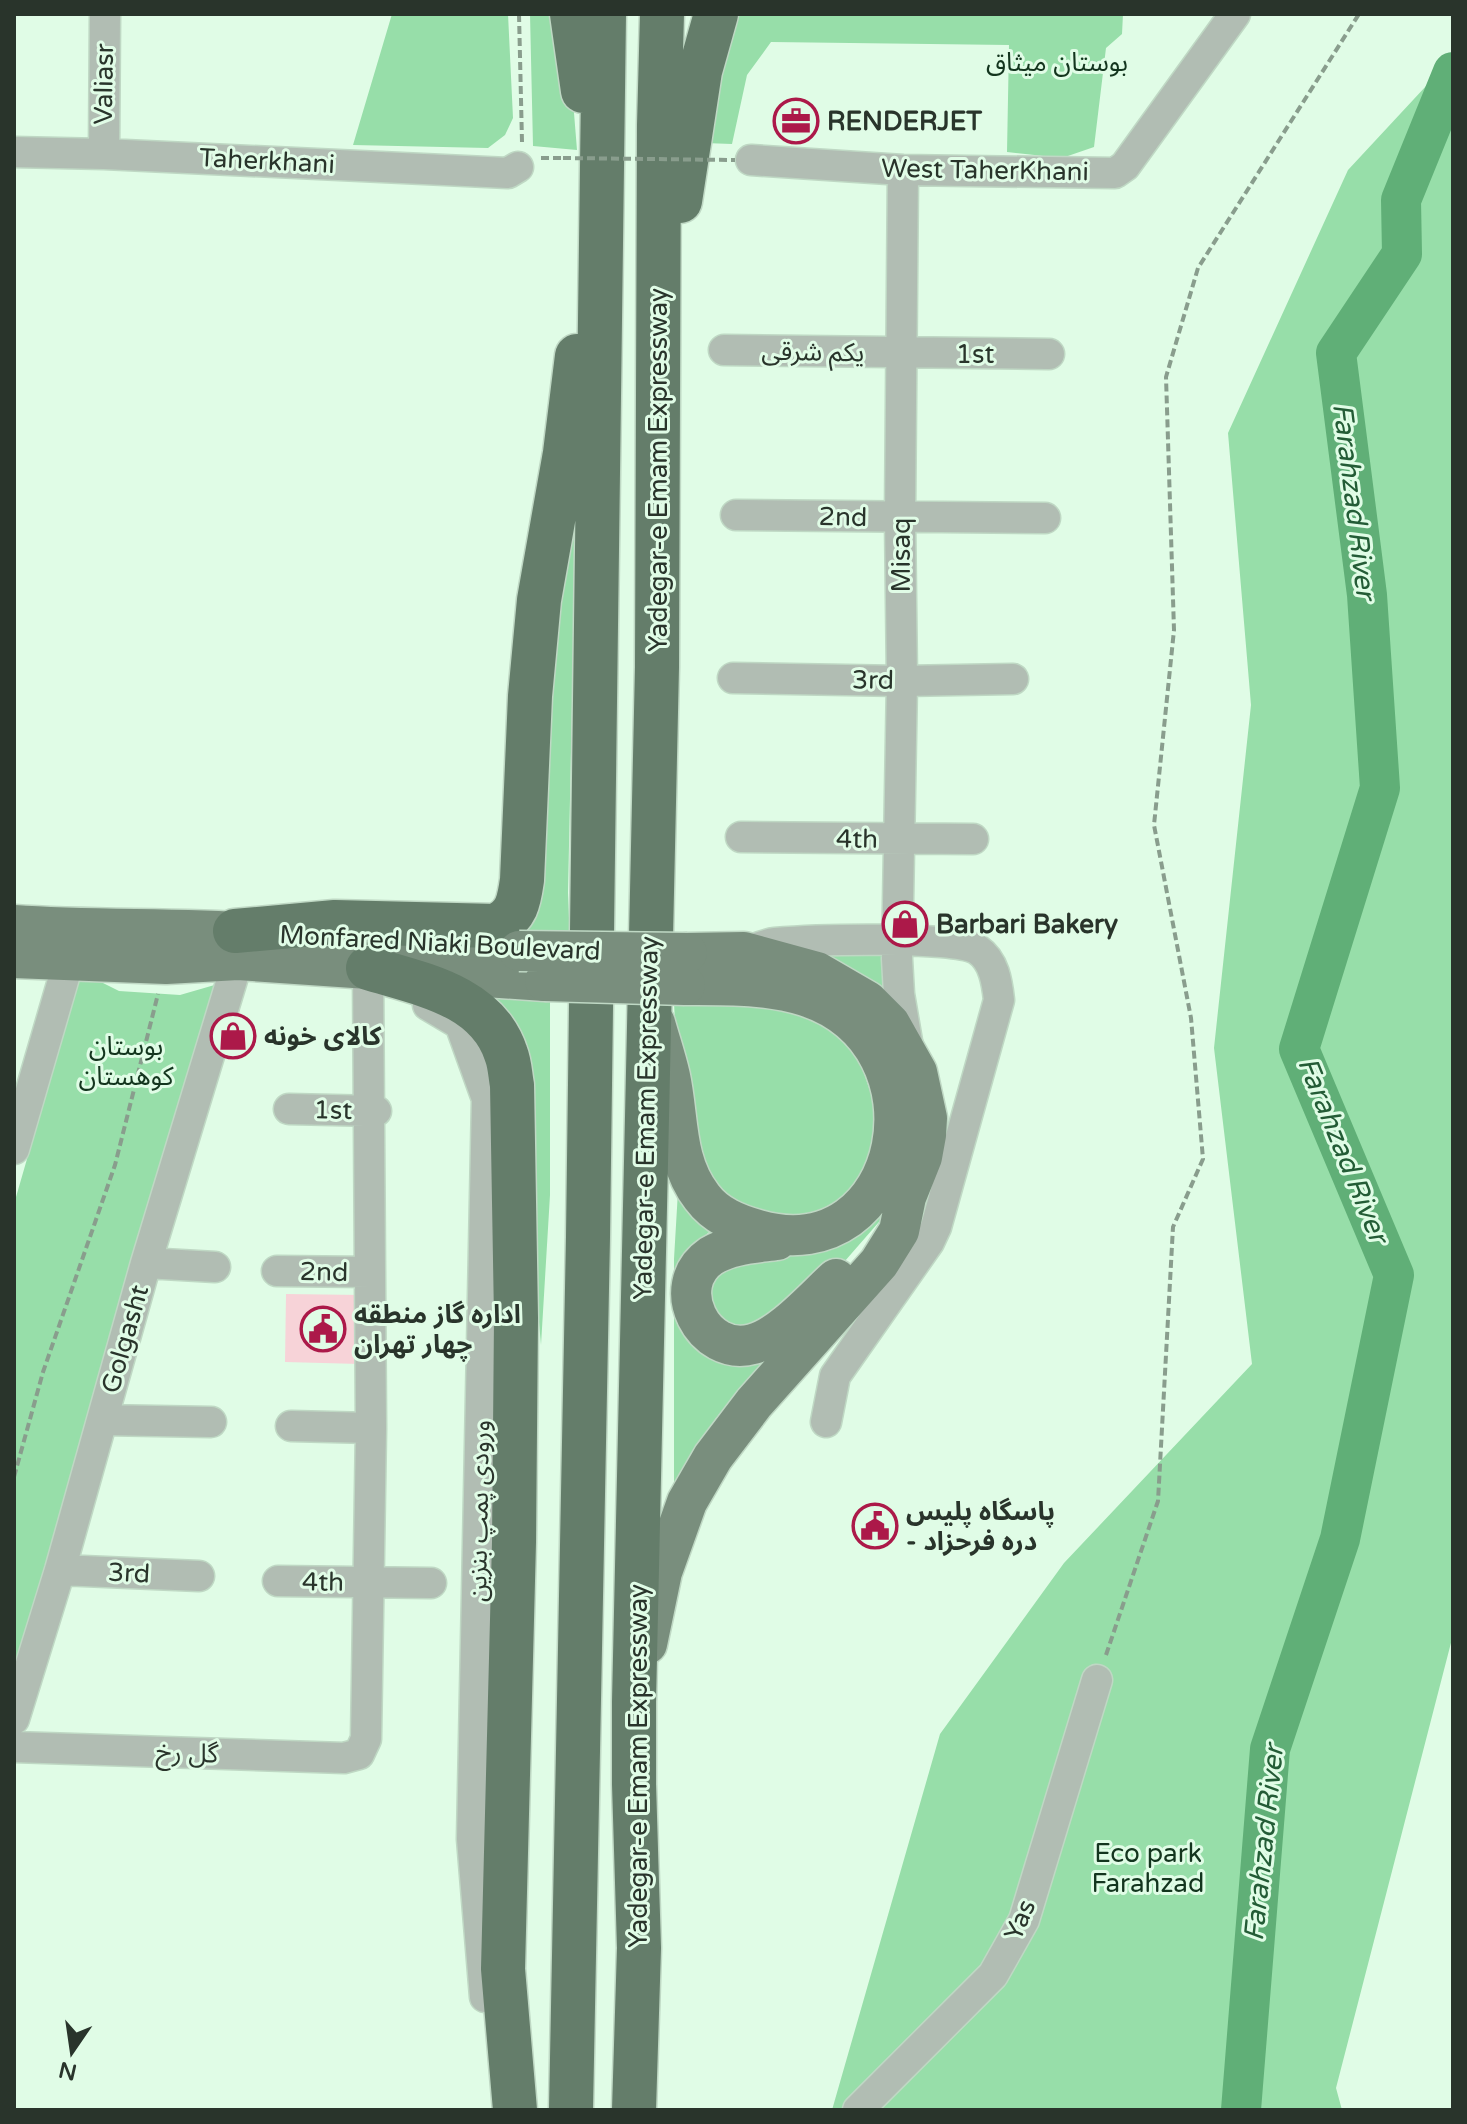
<svg xmlns="http://www.w3.org/2000/svg" width="1467" height="2124" font-family="'Varela Round','Noto Sans Arabic',sans-serif">
  <style>
    .green { fill: #97dea9 }
    .lines { fill: none; stroke-linecap: round; stroke-linejoin: round }
    .river { stroke: #60af77; stroke-width: 40 }
    .building { fill: #f7d3d8 }
    .minor-casing { stroke: #bfd8c4; stroke-width: 33 }
    .major-casing { stroke: #bfd8c4; stroke-width: 43 }
    .highway-casing { stroke: #bfd8c4; stroke-width: 47 }
    .path { stroke: #899d8d; stroke-width: 4; stroke-dasharray: 8 4; stroke-linecap: butt }
    .minor { stroke: #b1bdb3; stroke-width: 30 }
    .major { stroke: #798e7d; stroke-width: 40 }
    .highway { stroke: #647d6a; stroke-width: 44 }
    .major-bridge-casing { stroke: #bfd8c4; stroke-width: 43; stroke-linecap: butt }
    .path-bridge { stroke: #899d8d; stroke-width: 4; stroke-dasharray: 8 4; stroke-linecap: butt }
    .major-bridge { stroke: #798e7d; stroke-width: 40 }
    .labels { text-anchor: middle; dominant-baseline: central; stroke-width: 6; stroke-linejoin: round; paint-order: stroke }
    .park-label { font-size: 26px; fill: #13351e; stroke: #e0fce6 }
    .street-label { font-size: 26px; fill: #29342b; stroke: #e0fce6 }
    .poi-label { font-size: 26px; font-weight: bold; fill: #29342b; stroke: #e0fce6; text-anchor: start }
    .water-label { font-size: 28px; font-style: italic; fill: #235c36; stroke: #e0fce6 }
  </style>
  <rect width="100%" height="100%" fill="#e0fce6"/>
  <path class="green" d="M392 14H508L513 118 505 135 488 148 353 145Z
    M530 14H566L577 150 533 146Z
    M735 14H1123L1122 34 1106 48 1094 147 1062 158 1007 152 1009 45 771 42 747 75 732 144 704 143Z
    M1453 57V1635L1336 2088 1342 2110H832L940 1734 1064 1563 1252 1364 1214 1048 1251 705 1228 433 1348 170Z
    M579 376 568 893 570 943 506 930Z
    M811 953 885 955 886 994Z
    M81 972 119 991 180 995 218 984 17 1671 14 1672V1204Z
    M494 998 550 1000V1195L541 1345 528 1196Z
    M674 1003 747 1004 810 1013 854 1043 884 1133 848 1204 790 1224 715 1199 678 1078Z
    M678 1191 714 1228 689 1249 681 1263 742 1363 765 1361 716 1418 699 1443 674 1495V1259Z
    M881 1198 892 1207 838 1269 776 1325 720 1332 704 1282 709 1270Z"/>
  <g class="lines">
    <path class="river" d="M1241 2110 1270 1749 1340 1539 1394 1275 1299 1049 1380 788 1367 595 1336 353 1402 254 1401 200 1453 72"/>
  </g>
  <path class="building" d="M286 1294 362 1295 360 1364 285 1362Z"/>
  <g class="lines">
    <g class="minor-casing">
      <path id="minor" d="M14 152 104 154 508 173 518 167
        M104 154 105 14
        M751 160 903 170 1115 173 1125 166 1235 14
        M903 170 900 518 902 681 897 959 899 994 908 1047
        M724 350 1049 354
        M736 515 1045 518
        M733 678 902 681 1013 679
        M741 837 973 839
        M746 952C755 949 765 944 775 943 809 940 955 935 978 950 994 961 997 982 999 1000L936 1227 929 1242 835 1376 826 1422
        M428 1005 460 1024 487 1099 472 1839 485 1997
        M289 1109 376 1111
        M14 1149 69 960
        M146 1263 215 1267
        M277 1271 370 1272
        M102 1420 211 1422
        M291 1426 371 1428
        M60 1570 199 1576
        M278 1581 431 1583
        M14 1719 60 1570 146 1263 238 960
        M14 1747 344 1758 359 1754 366 1739 371 1428 368 968
        M858 2110 993 1975 1024 1920 1097 1680"/>
    </g>
    <g class="major-casing">
      <path id="major" d="M14 925C99 931 184 927 268 934
        M407 946 519 951
        M14 958 166 964 238 960 545 981
        M655 1023C660 1041 666 1058 670 1076 679 1118 674 1161 702 1197 716 1216 737 1224 758 1230 906 1272 951 1043 805 996 766 984 726 985 685 985
        M777 1240C756 1243 730 1244 711 1256 667 1286 703 1358 753 1344 782 1336 814 1299 836 1279
        M647 1644 662 1572 687 1502 713 1457 754 1403 879 1263 899 1231 906 1197 922 1157 926 1135 927 1118 917 1072 890 1024 867 1001 817 972 744 952 687 953"/>
    </g>
    <g class="highway-casing">
      <path id="highway" d="M572 14 583 91
        M680 201 700 71 716 14
        M235 931 335 922 496 926C517 916 519 901 522 880L530 696 539 600 565 453 577 356
        M368 968C420 984 487 995 506 1054 510 1064 510 1075 512 1085L516 1318 514 1542 503 1969 515 2110
        M571 2110 588 1237 604 14
        M634 2110 639 1948 634 1784V1702L657 667 659 125 662 14"/>
    </g>
    <path class="path" d="M519 14 522 142
      M541 158H563
      M14 1477 43 1372 115 1165 158 994
      M1106 1655 1158 1501 1173 1227 1203 1159 1191 1018 1154 825 1174 630 1166 377 1198 268 1359 14"/>
    <use href="#minor" class="minor"/>
    <use href="#major" class="major"/>
    <use href="#highway" class="highway"/>
    <g class="major-bridge-casing">
      <path id="major-bridge" d="M519 951 687 953
        M545 981 685 985"/>
    </g>
    <path class="path-bridge" d="M563 158 735 160"/>
    <use href="#major-bridge" class="major-bridge"/>
  </g>
  <defs>
    <g id="office-ring" transform="scale(2.3)"><circle r="9.5" fill="#e0fce6" stroke="#ac1949" stroke-width="1.5"/><path d="M-6-3h4V-5.5h4V-3h4V5H-6ZM-1-4.5V-3h2v-1.5ZM-6 0V1H6V0Z" fill="#ac1949"/></g>
    <g id="shop-ring" transform="scale(2.3)"><circle r="9.5" fill="#e0fce6" stroke="#ac1949" stroke-width="1.5"/><path d="M-5-2.5h2.3a2.7 3.5 0 0 1 5.4 0H5L5.5 6h-11ZM-1.5-2.5h3a1.5 2.3 0 0 0-3 0Z" fill="#ac1949"/></g>
    <g id="civic-ring" transform="scale(2.3)"><circle r="9.5" fill="#e0fce6" stroke="#ac1949" stroke-width="1.5"/><path d="M-.6-6.5H3V-4.5H.6V-3L4-1V1h2V6H-6V1h2V-1L-.6-3ZM-1.2 2.5V6h2.4V2.5Z" fill="#ac1949"/></g>
  </defs>
  <g fill-rule="evenodd">
    <use href="#office-ring" x="796" y="121"/>
    <use href="#shop-ring" x="905" y="924"/>
    <use href="#shop-ring" x="233" y="1036"/>
    <use href="#civic-ring" x="323" y="1329"/>
    <use href="#civic-ring" x="875" y="1526"/>
  </g>
  <g class="labels">
    <g class="park-label">
      <text x="1057" y="62">بوستان میثاق</text>
      <text x="126" y="1046">بوستان<tspan x="126" dy="30">کوهستان</tspan></text>
      <text x="1148" y="1853">Eco park<tspan x="1148" dy="30">Farahzad</tspan></text>
    </g>
    <g class="street-label">
      <text transform="translate(104 84) rotate(-89)">Valiasr</text>
      <text transform="translate(267 161) rotate(3)">Taherkhani</text>
      <text transform="translate(985 170) rotate(1)">West TaherKhani</text>
      <text transform="translate(813 352) rotate(1)">یکم شرقی</text>
      <text x="975" y="354">1st</text>
      <text transform="translate(658 470) rotate(-90)">Yadegar-e Emam Expressway</text>
      <text transform="translate(843 517) rotate(1)">2nd</text>
      <text transform="translate(901 555) rotate(-90)">Misaq</text>
      <text transform="translate(873 680) rotate(1)">3rd</text>
      <text transform="translate(857 839) rotate(1)">4th</text>
      <text transform="translate(440 943) rotate(3)">Monfared Niaki Boulevard</text>
      <text transform="translate(333 1110) rotate(1)">1st</text>
      <text transform="translate(646 1118) rotate(-89)">Yadegar-e Emam Expressway</text>
      <text transform="translate(324 1272) rotate(1)">2nd</text>
      <text transform="translate(125 1339) rotate(-74)">Golgasht</text>
      <text transform="translate(479 1511) rotate(-89)">ورودی پمپ بنزین</text>
      <text transform="translate(129 1573) rotate(3)">3rd</text>
      <text transform="translate(323 1582) rotate(1)">4th</text>
      <text transform="translate(187 1753) rotate(2)">گل رخ</text>
      <text transform="translate(638 1766) rotate(-90)">Yadegar-e Emam Expressway</text>
      <text transform="translate(1020 1920) rotate(-67)">Yas</text>
    </g>
    <g class="poi-label">
      <text x="827" y="121">RENDERJET</text>
      <text x="936" y="924">Barbari Bakery</text>
      <text x="264" y="1036">کالای خونه</text>
      <text x="354" y="1314">اداره گاز منطقه<tspan x="354" dy="30">چهار تهران</tspan></text>
      <text x="906" y="1511">پاسگاه پلیس<tspan x="906" dy="30">- دره فرحزاد</tspan></text>
    </g>
    <g class="water-label">
      <text transform="translate(1354 501) rotate(83)">Farahzad River</text>
      <text transform="translate(1343 1150) rotate(68)">Farahzad River</text>
      <text transform="translate(1264 1843) rotate(-84)">Farahzad River</text>
    </g>
  </g>
  <rect width="1467" height="2124" fill="none" stroke="#29342b" stroke-width="32"/>
  <g transform="translate(72 2052) rotate(193)" stroke="#e0fce6" stroke-width="6" paint-order="stroke">
  <path d="M0-6L14 30L0 20L-14 30Z" fill="#29342b"/>
  <text y="-12" font-size="22" font-weight="bold" text-anchor="middle" fill="#29342b">N</text>
  </g>
</svg>
